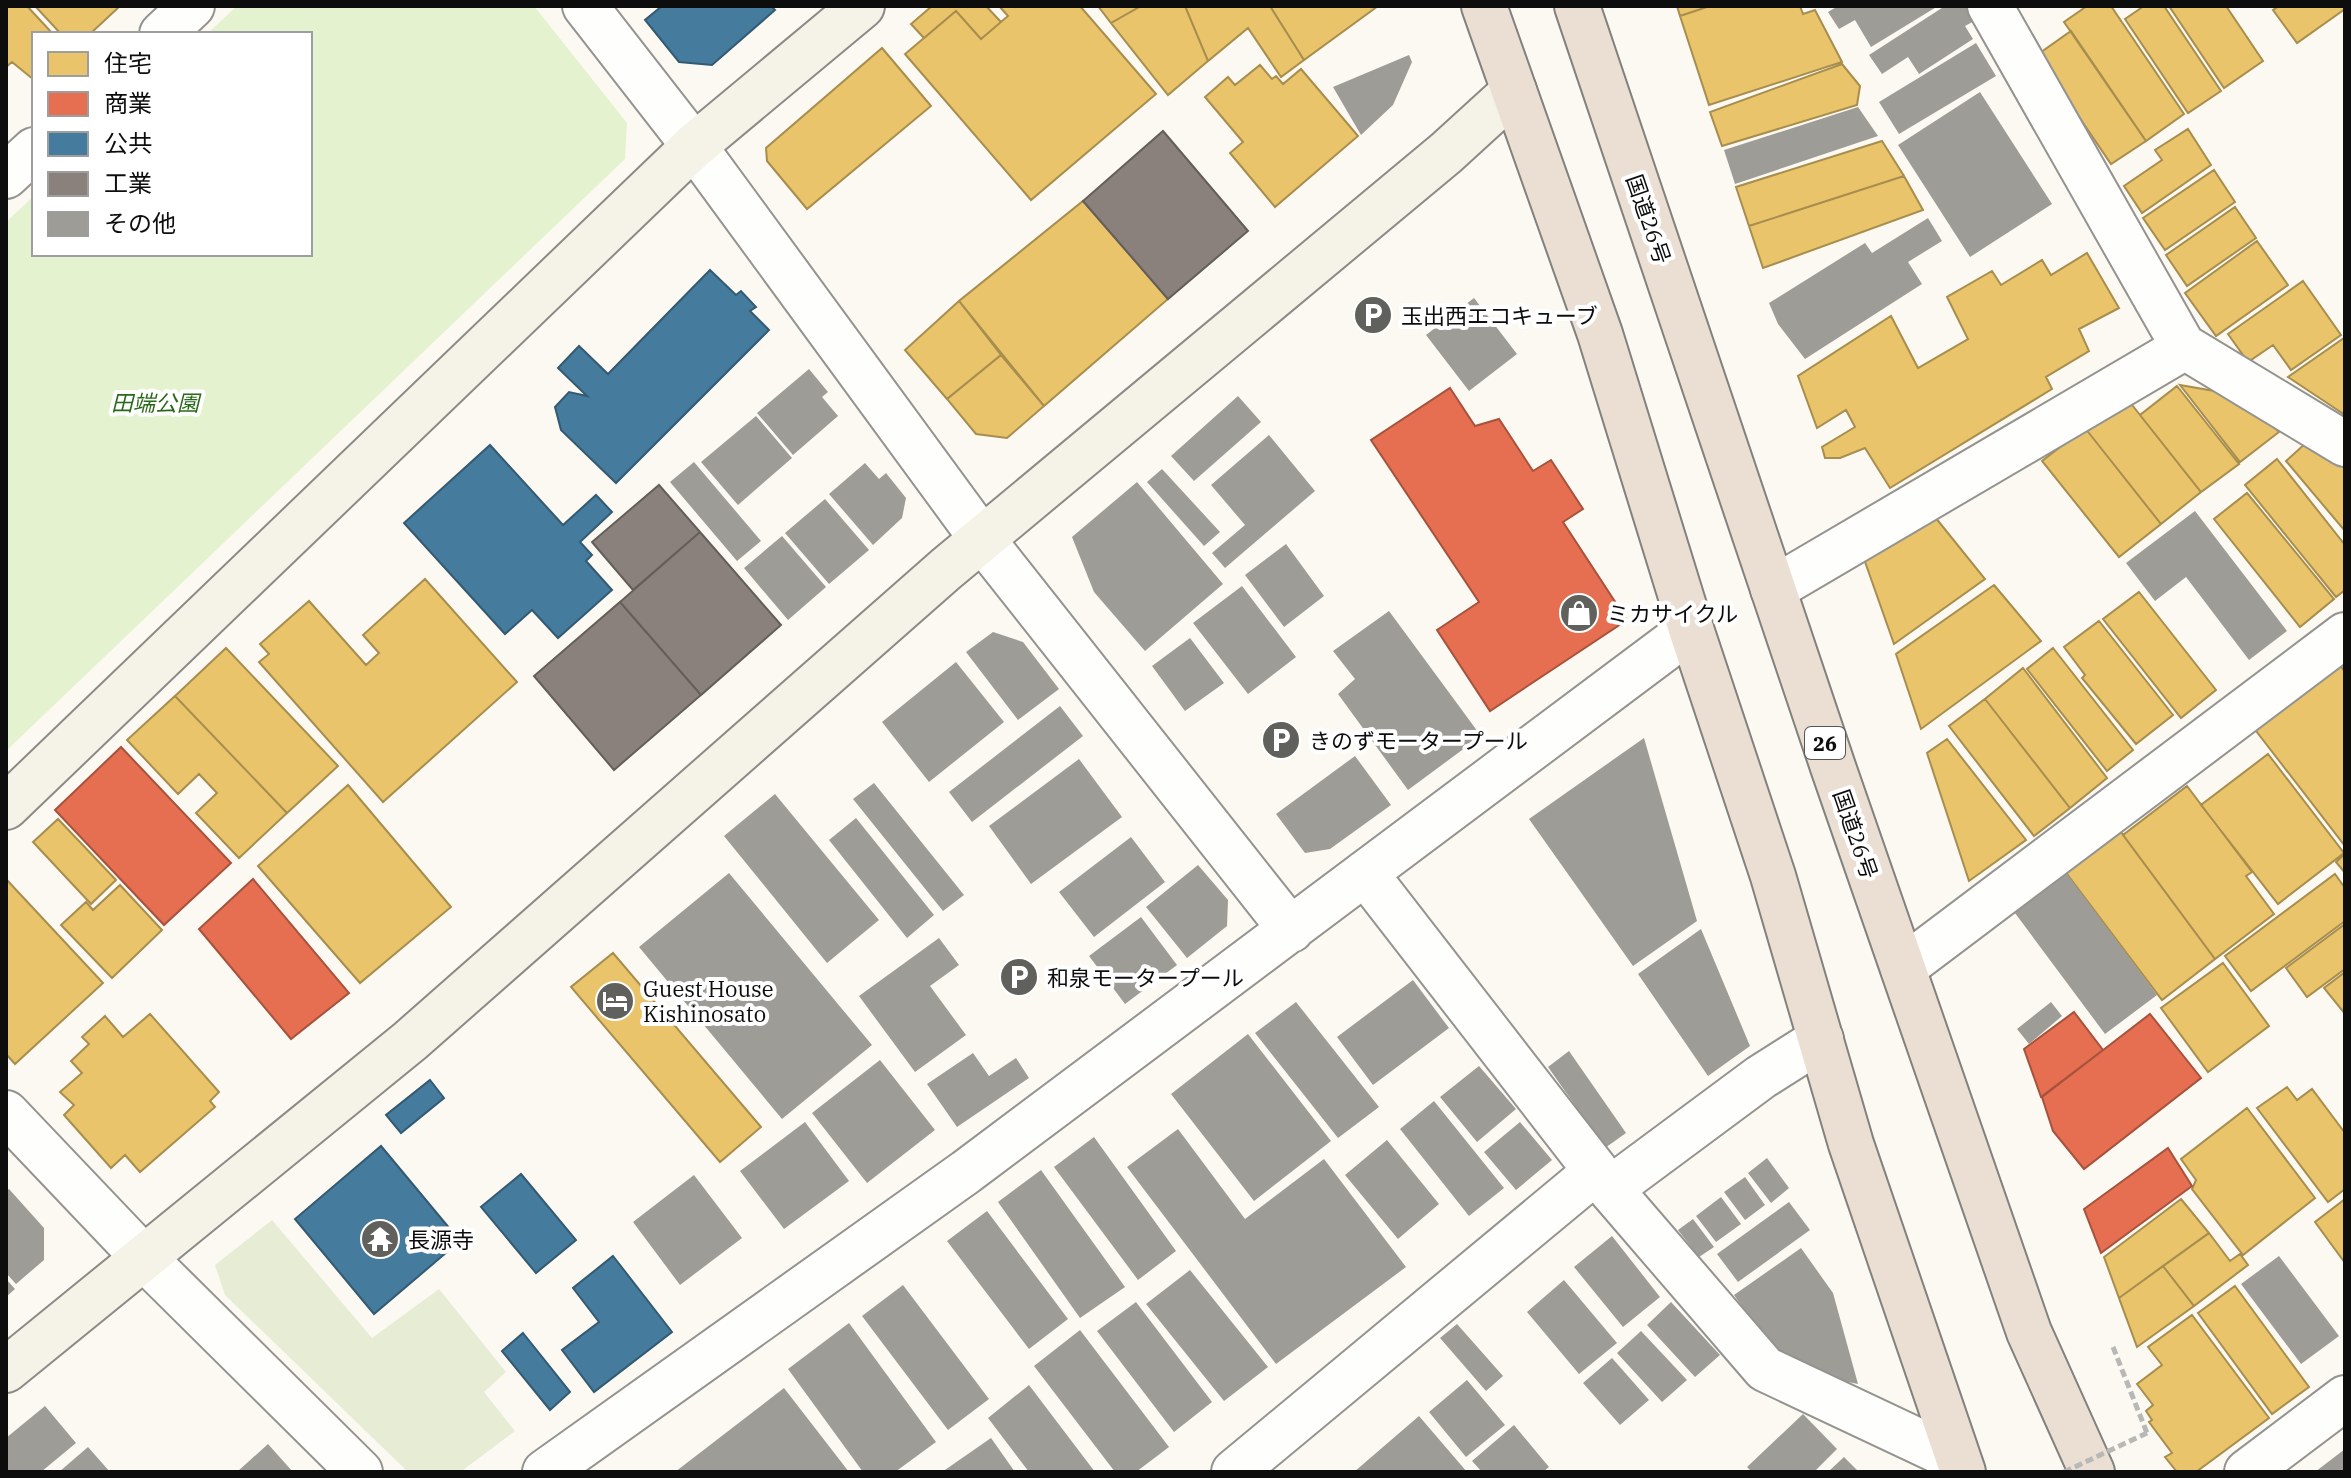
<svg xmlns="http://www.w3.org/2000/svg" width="2351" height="1478" font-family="'IBM Plex Serif','Noto Sans JP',serif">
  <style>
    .green { fill: #e4f2cf }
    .cemetery { fill: #e7edd4 }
    .homes { fill: #e9c46a; stroke: #a78d4e; stroke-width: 2 }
    .shops { fill: #e76f51; stroke: #a6523d; stroke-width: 2 }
    .public { fill: #457b9d; stroke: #345a72; stroke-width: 2 }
    .industry { fill: #8a817c; stroke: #645e5b; stroke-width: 2 }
    .building { fill: #9e9c97 }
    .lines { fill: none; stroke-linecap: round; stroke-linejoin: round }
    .street-casing { stroke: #949390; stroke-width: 48 }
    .secondary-casing { stroke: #8b8a86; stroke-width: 48 }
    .highway-casing { stroke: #81817d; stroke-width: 48 }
    .path { stroke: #b8b8b6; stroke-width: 5; stroke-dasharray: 8 4; stroke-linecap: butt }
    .street { stroke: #fefefd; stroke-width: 44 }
    .secondary { stroke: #f5f3e8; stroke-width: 44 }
    .highway { stroke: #ebdfd3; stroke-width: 44 }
    .path-bridge { stroke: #b8b8b6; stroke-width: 5; stroke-dasharray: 8 4; stroke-linecap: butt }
    .labels { text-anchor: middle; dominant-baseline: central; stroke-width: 8; stroke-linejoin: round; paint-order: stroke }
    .shield { fill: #fff; stroke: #565656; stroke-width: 2 }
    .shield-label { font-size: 20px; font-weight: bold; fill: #0d0d0d }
    .street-label { font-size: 22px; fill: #0d0d0d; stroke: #fff }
    .poi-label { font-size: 22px; fill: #0d0d0d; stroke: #fff; text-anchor: start }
    .park-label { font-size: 22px; font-style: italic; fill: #296a18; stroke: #fff }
  </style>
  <rect width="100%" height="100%" fill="#fbf9f1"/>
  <path class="green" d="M237 6H534L627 123 625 159 6 751V222L34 196V254H310V34H207Z"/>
  <path class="cemetery" d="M272 1220 372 1338 439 1289 506 1372 484 1392 515 1431 463 1470 408 1472 225 1295 215 1265Z"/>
  <path class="homes" d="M6 6H27L53 34H34V80L12 62 6 67Z
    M35 6H120L90 34H61Z
    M932 6H986L1001 22 981 39 956 11 924 38 911 24Z
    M999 6H1080L1156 94 1031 200 905 54 956 11 981 39 1008 16Z
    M1098 6H1141L1111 23Z
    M1141 6H1185L1208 61 1168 95 1111 23Z
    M1185 6H1270L1304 60 1281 77 1248 28 1208 61Z
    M1270 6H1378L1304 60Z
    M1677 6H1710L1680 16Z
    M1710 6H1800L1803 14 1815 10 1842 62 1709 105 1680 16Z
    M2087 6H2111L2184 114 2146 141 2064 22Z
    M2144 6H2164L2221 91 2188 113 2125 19Z
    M2169 6H2226L2263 61 2224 88Z
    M2279 6H2345V9L2297 43 2273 10Z
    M2071 31 2146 141 2111 164 2037 55Z
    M882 48 931 106 807 209 767 161 766 148Z
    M1842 64 1860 86 1857 105 1722 146 1710 112Z
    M1260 65 1272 79 1276 76 1283 84 1301 69 1358 136 1275 207 1230 153 1243 142 1205 97 1228 77 1235 85Z
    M2188 129 2211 165 2142 213 2124 186 2162 160 2155 150Z
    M1882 141 1904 176 1749 226 1736 187Z
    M2214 170 2235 202 2165 250 2143 218Z
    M1904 176 1923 210 1763 268 1749 226Z
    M1083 201 1168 299 1044 406 959 301Z
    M2235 207 2256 238 2187 286 2166 255Z
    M2257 241 2288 285 2216 336 2185 293Z
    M2087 253 2119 308 2079 329 2089 351 2046 377 2052 389 1890 488 1865 448 1840 458H1825L1822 447 1855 427 1846 410 1817 428 1798 376 1891 316 1918 368 1968 339 1947 297 1992 271 2001 285 2042 260 2051 275Z
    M2303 281 2341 335 2291 370 2273 345 2248 362 2228 334Z
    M959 301 1001 355 947 399 905 350Z
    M2344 338 2345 340V415L2288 377Z
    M1001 355 1044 406 1007 438 976 434 947 399Z
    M2180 385 2243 396 2279 432 2240 462Z
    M2177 386 2239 464 2201 492 2140 415Z
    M2125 396 2201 492 2161 524 2085 428Z
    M2085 428 2161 524 2119 557 2042 461Z
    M2307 442 2345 467V531L2286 461Z
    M2277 459 2345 545V590L2336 597 2245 485Z
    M2247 493 2334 599 2300 627 2214 519Z
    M1935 517 1985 579 1894 644 1864 559Z
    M425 579 517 682 383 802 259 662 269 654 260 644 309 601 366 665 379 653 363 635Z
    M1994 585 2041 641 1921 729 1896 654Z
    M2139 592 2216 690 2181 718 2103 619Z
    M2099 621 2173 715 2136 744 2082 678 2085 675 2064 647Z
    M226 648 338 766 287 813 175 696Z
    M2053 648 2133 750 2107 771 2027 669Z
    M2331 653 2345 672V846L2246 718Z
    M2023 668 2107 778 2070 808 1985 699Z
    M175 696 287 813 239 858 196 813 217 793 199 774 178 794 127 740Z
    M1985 699 2070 808 2034 836 1949 726Z
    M1947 739 2026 840 1969 881 1927 753Z
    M2268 754 2344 853 2278 904 2201 805Z
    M348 785 451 907 360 983 258 866Z
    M2187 786 2252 872 2246 876 2274 914 2215 959 2123 835Z
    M58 819 116 880 91 904 33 842Z
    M2115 824 2215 959 2162 1000 2061 866Z
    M2345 854V873L2336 862Z
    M2335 874 2345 888V921L2251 991 2225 956Z
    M6 879 103 983 15 1064 6 1054Z
    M120 885 162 930 112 978 61 925 86 902 93 910Z
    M2345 924V969L2307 997 2286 968Z
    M613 953 761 1127 720 1162 571 987Z
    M2223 963 2269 1026 2208 1072 2161 1008Z
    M2345 972V1014L2324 988Z
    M150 1014 219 1092 210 1101 215 1107 140 1172 125 1155 111 1168 64 1115 74 1105 60 1092 82 1073 71 1061 89 1044 82 1037 105 1016 123 1037Z
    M2287 1087 2297 1100 2312 1089 2345 1133V1189L2328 1202 2257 1108Z
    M2247 1108 2315 1198 2243 1255 2192 1189 2196 1180 2181 1159Z
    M2181 1199 2209 1233 2119 1298 2104 1257Z
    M2345 1199V1263L2315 1222Z
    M2209 1233 2230 1261 2240 1254 2248 1265 2194 1306 2163 1266Z
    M2163 1266 2194 1306 2137 1347 2119 1298Z
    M2235 1286 2309 1387 2272 1414 2198 1313Z
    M2192 1315 2269 1418 2196 1472H2177L2165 1457 2172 1453 2149 1422 2152 1420 2146 1411 2153 1405 2137 1384 2162 1365 2148 1347Z"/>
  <path class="shops" d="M1450 388 1475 426 1499 419 1533 471 1551 460 1583 509 1563 522 1627 620 1490 711 1437 630 1479 602 1371 440Z
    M121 747 231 863 164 925 55 810Z
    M253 879 349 993 291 1039 199 929Z
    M2074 1012 2103 1050 2041 1097 2024 1049Z
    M2150 1014 2201 1078 2084 1169 2053 1131 2042 1097Z
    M2168 1148 2192 1186 2101 1253 2084 1209Z"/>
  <path class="public" d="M662 6H771L775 10 712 65 679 62 645 20Z
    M710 270 736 295 741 291 756 307 750 311 769 330 616 483 561 430 555 407 569 392 587 396 558 368 579 346 608 374Z
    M490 445 563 525 596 495 612 512 580 542 592 555 586 561 612 590 558 638 532 610 505 634 404 523Z
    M430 1080 444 1098 401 1133 386 1115Z
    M381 1146 460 1241 374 1314 295 1219Z
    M521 1174 576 1240 536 1273 481 1207Z
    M613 1256 672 1332 594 1392 562 1350 599 1322 573 1288Z
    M523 1333 570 1392 550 1410 502 1351Z"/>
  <path class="industry" d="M1163 131 1248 231 1168 299 1083 201Z
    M659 485 700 532 633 590 592 542Z
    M700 532 781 625 701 695 620 602Z
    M620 602 701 695 614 770 534 676Z"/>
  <path class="building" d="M1838 6H1938L1871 47 1855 20 1839 29 1828 12Z
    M1945 6H1967L1976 20 1965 26 1973 39 1919 74 1908 57 1882 74 1869 55Z
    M1976 43 1996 76 1899 134 1879 102Z
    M1409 55 1412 62 1393 105 1361 135 1333 87Z
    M1980 92 2052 204 1970 257 1898 145Z
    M1858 107 1878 136 1735 184 1724 150Z
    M1928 218 1942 241 1908 262 1922 284 1805 359 1778 324 1769 303 1865 243 1872 253Z
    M1474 298 1517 354 1469 391 1426 335Z
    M809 369 828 392 822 397 838 416 793 455 757 413Z
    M1238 396 1261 422 1194 481 1171 456Z
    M756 416 792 458 738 505 701 462Z
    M1269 435 1315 491 1225 568 1212 553 1245 525 1211 485Z
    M694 462 761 541 737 561 670 482Z
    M865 463 879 479 886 473 906 498 902 518 873 545 829 494Z
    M1162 469 1220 532 1204 546 1147 482Z
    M1137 482 1223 584 1145 651 1094 592 1072 537Z
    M825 499 869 550 829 584 785 533Z
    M2195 511 2287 631 2249 660 2186 577 2155 601 2126 563Z
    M782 536 826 587 788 620 744 568Z
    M1286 544 1324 596 1284 627 1245 575Z
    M1242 586 1296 657 1248 694 1193 623Z
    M1389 611 1481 736 1408 790 1338 694 1355 679 1333 651Z
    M993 632 1023 642 1059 689 1018 720 966 652Z
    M1190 638 1224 683 1185 711 1152 666Z
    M956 662 1004 722 929 782 882 722Z
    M1060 706 1083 736 972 822 949 792Z
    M1644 738 1697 921 1633 966 1529 819Z
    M1355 756 1391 805 1330 849 1305 853 1276 814Z
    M1079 759 1122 817 1031 884 989 826Z
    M874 783 964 895 943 911 853 799Z
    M775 794 879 920 827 963 724 836Z
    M856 818 934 915 907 938 829 840Z
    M1131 837 1165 882 1094 937 1059 892Z
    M1198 865 1228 900 1227 926 1187 958 1146 907Z
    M2061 866 2157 995 2105 1034 2009 905Z
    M729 873 872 1045 782 1119 639 947Z
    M1141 917 1177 965 1125 1004 1089 956Z
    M1701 929 1750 1046 1708 1076 1638 974Z
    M939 938 959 965 930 986 966 1035 915 1072 859 996Z
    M1413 980 1449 1028 1373 1085 1337 1037Z
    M1296 1002 1379 1107 1338 1138 1255 1033Z
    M2051 1002 2062 1016 2029 1044 2017 1029Z
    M1248 1034 1331 1141 1254 1201 1171 1094Z
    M1569 1051 1626 1133 1605 1148 1548 1067Z
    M973 1053 989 1076 1016 1058 1029 1078 957 1127 927 1084Z
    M880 1060 935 1130 867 1183 812 1113Z
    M1479 1066 1516 1109 1477 1142 1440 1097Z
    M1434 1101 1504 1188 1469 1216 1400 1129Z
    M805 1122 849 1181 784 1229 740 1171Z
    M1520 1122 1552 1160 1516 1190 1484 1152Z
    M1178 1129 1245 1219 1324 1159 1406 1267 1276 1364 1127 1167Z
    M1094 1137 1176 1251 1138 1280 1054 1167Z
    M1387 1140 1439 1204 1398 1239 1345 1175Z
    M1767 1158 1789 1188 1771 1203 1748 1173Z
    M1041 1170 1125 1287 1080 1318 998 1202Z
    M694 1175 742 1238 680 1285 633 1222Z
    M1745 1177 1765 1205 1745 1220 1724 1192Z
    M9 1189 44 1228V1260L16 1284 6 1273V1191Z
    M1721 1197 1741 1224 1716 1242 1696 1216Z
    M1789 1202 1810 1230 1738 1282 1717 1254Z
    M987 1211 1068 1319 1029 1349 947 1241Z
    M1693 1219 1714 1247 1699 1257 1678 1230Z
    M1612 1236 1660 1297 1623 1327 1574 1267Z
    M1801 1248 1833 1293 1858 1384 1813 1375 1765 1340 1734 1295Z
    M2279 1256 2339 1336 2301 1364 2241 1284Z
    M1190 1270 1268 1367 1224 1401 1146 1304Z
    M6 1279 15 1289 6 1297Z
    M1564 1280 1617 1343 1579 1374 1527 1312Z
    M903 1285 989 1399 948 1430 862 1316Z
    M1136 1302 1212 1402 1174 1432 1097 1331Z
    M1671 1302 1720 1355 1695 1377 1647 1325Z
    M849 1323 936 1442 895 1472H863L788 1369Z
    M1457 1324 1503 1376 1486 1391 1440 1338Z
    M1080 1330 1169 1447 1136 1472H1115L1034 1366Z
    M1641 1331 1687 1380 1662 1402 1617 1353Z
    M1612 1358 1649 1400 1620 1425 1583 1383Z
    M1467 1380 1505 1425 1466 1457 1429 1412Z
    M1029 1385 1095 1472H1029L988 1418Z
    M784 1388 849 1472H675Z
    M45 1406 76 1443 41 1472H6V1438Z
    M1803 1414 1837 1449 1814 1472H1752L1747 1467Z
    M1419 1416 1467 1472H1354Z
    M1514 1425 1549 1467 1543 1472H1482L1472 1461Z
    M991 1438 1015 1472H942Z
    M268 1444 293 1472H237Z
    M88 1447 110 1472H59Z
    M2345 1449V1472H2315Z
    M1844 1457 1859 1472H1828Z"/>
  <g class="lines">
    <g class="street-casing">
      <path id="street" d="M585 6 694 146 982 539 1291 930
        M1990 6 2183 346 2345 444
        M162 34 192 6
        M6 176 34 150
        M1773 589 2185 347
        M1365 873 1610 1189
        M1903 968 2345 635
        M1821 1039 1761 1077 1610 1189 1765 1369 1958 1460
        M6 1113 144 1258 360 1472
        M545 1472 966 1172 1691 629
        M1234 1472 1594 1173
        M2247 1472 2345 1398"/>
    </g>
    <g class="secondary-casing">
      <path id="secondary" d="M6 807 694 146 862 6
        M6 1370 410 1041 946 569 1446 153 1514 91"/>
    </g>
    <g class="highway-casing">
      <path id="highway" d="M1484 6 1600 334 1691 629 1773 876 1851 1144 1963 1472
        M1577 6 1833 767 2029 1332 2092 1472"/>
    </g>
    <path class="path" d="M2113 1347 2147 1433"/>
    <use href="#street" class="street"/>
    <use href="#secondary" class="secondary"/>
    <use href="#highway" class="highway"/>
    <path class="path-bridge" d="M2064 1472 2147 1433"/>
  </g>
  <defs>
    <g id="parking-disc" transform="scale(2)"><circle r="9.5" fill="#60605d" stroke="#fff"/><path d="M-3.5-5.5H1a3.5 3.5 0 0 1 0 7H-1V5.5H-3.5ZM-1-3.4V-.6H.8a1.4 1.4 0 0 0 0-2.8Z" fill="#fff"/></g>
    <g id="shop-disc" transform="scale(2)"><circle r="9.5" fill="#60605d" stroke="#fff"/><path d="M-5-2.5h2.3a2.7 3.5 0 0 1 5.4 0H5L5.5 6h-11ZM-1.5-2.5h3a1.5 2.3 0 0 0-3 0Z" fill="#fff"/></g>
    <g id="hotel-disc" transform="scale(2)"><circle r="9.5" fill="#60605d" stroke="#fff"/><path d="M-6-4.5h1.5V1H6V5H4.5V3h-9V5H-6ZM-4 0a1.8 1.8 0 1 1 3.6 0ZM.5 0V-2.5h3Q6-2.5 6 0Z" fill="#fff"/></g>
    <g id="temple-disc" transform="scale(2)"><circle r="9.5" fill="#60605d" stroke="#fff"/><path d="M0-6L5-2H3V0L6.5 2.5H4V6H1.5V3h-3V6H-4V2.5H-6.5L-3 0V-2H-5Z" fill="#fff"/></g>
  </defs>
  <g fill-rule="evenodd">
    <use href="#parking-disc" x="1373" y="315"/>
    <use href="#shop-disc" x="1579" y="613"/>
    <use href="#parking-disc" x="1281" y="740"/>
    <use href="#parking-disc" x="1019" y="977"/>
    <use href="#hotel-disc" x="615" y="1001"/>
    <use href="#temple-disc" x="380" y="1239"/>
  </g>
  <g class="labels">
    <rect class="shield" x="1805" y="727" width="40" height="32" rx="6"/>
    <g class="shield-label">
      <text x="1825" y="743">26</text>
    </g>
    <g class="street-label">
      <text transform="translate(1649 219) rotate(71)">国道26号</text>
      <text transform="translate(1856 834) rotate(71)">国道26号</text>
    </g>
    <g class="poi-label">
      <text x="1401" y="315">玉出西エコキューブ</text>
      <text x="1607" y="613">ミカサイクル</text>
      <text x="1309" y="740">きのずモータープール</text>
      <text x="1047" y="977">和泉モータープール</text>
      <text x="643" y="988">Guest House<tspan x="643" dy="25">Kishinosato</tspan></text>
      <text x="408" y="1239">長源寺</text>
    </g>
    <g class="park-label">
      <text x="155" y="402">田端公園</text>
    </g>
  </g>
  <rect width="2351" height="1478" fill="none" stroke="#0d0d0d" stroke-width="16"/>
  <rect x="32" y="32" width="280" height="224" fill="#ffffff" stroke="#9e9e9e" stroke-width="2"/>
  <rect x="48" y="52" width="40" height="24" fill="#e9c46a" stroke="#9e9e9e" stroke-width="2"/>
  <text x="104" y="72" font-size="24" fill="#0d0d0d">住宅</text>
  <rect x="48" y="92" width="40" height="24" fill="#e76f51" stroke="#9e9e9e" stroke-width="2"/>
  <text x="104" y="112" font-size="24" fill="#0d0d0d">商業</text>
  <rect x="48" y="132" width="40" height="24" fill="#457b9d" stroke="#9e9e9e" stroke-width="2"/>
  <text x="104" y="152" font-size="24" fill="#0d0d0d">公共</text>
  <rect x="48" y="172" width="40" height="24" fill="#8a817c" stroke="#9e9e9e" stroke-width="2"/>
  <text x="104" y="192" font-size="24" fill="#0d0d0d">工業</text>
  <rect x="48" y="212" width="40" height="24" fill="#9e9c97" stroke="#9e9e9e" stroke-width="2"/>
  <text x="104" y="232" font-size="24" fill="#0d0d0d">その他</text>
</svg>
